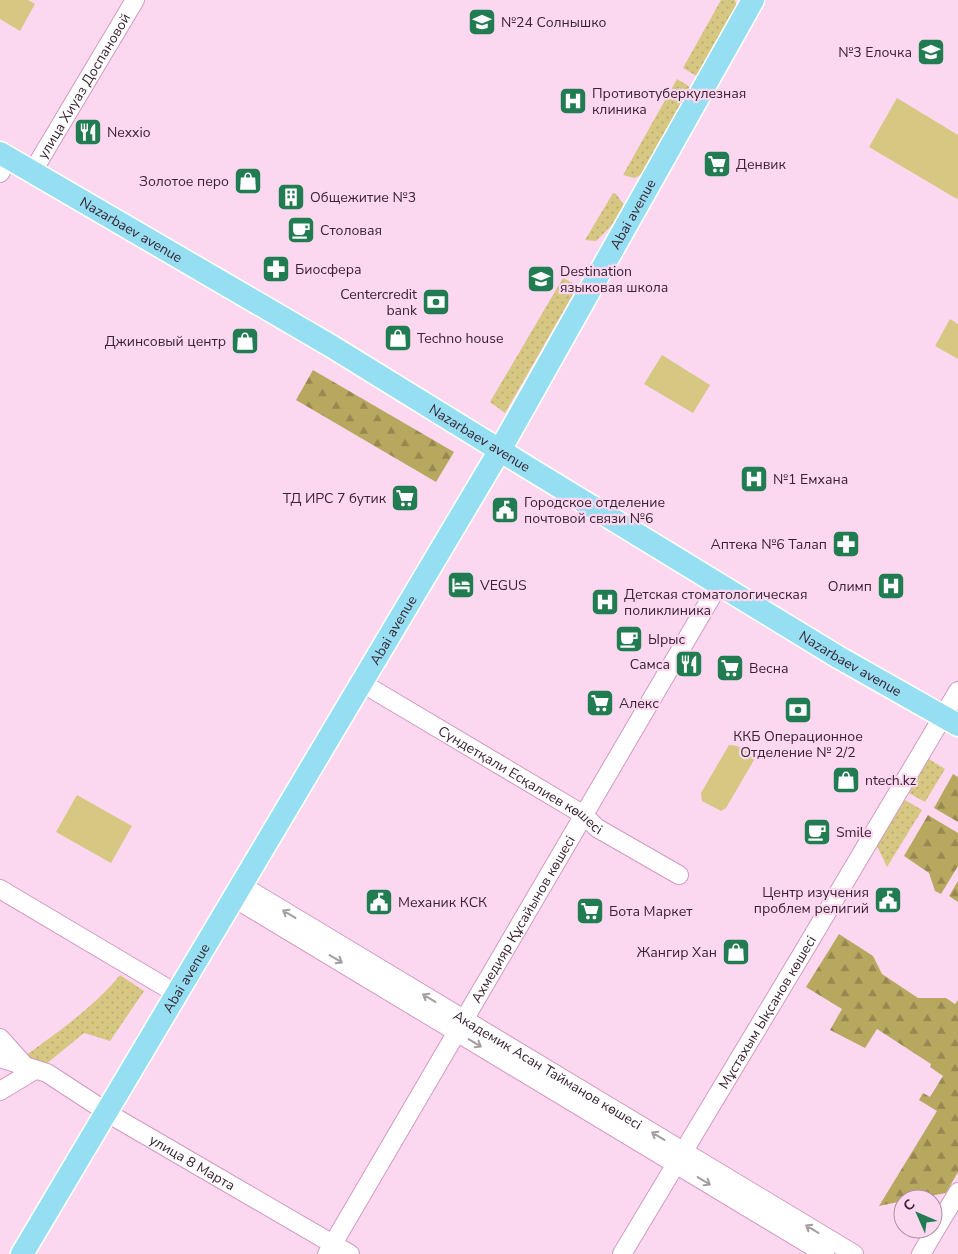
<svg xmlns="http://www.w3.org/2000/svg" width="958" height="1254" font-family="'Nunito Sans',sans-serif">
  <style>
    .grass { fill: url(#grass-dots) }
    .forest { fill: url(#forest-firs) }
    .pitch { fill: #d6c782 }
    .lines { fill: none; stroke-linecap: round; stroke-linejoin: round }
    .minor-casing { stroke: #d29ac1; stroke-width: 20 }
    .major-casing { stroke: #fff; stroke-width: 25 }
    .minor { stroke: #fff; stroke-width: 18 }
    .major { stroke: #96dff2; stroke-width: 22 }
    .oneway { stroke: #a69ca3 }
    .labels { text-anchor: middle; dominant-baseline: central; stroke-width: 4.5; stroke-linejoin: round; paint-order: stroke }
    .poi-label { font-size: 14px; fill: #392333; stroke: #fcd8f0; text-anchor: start }
    .street-label { font-size: 14px; fill: #392333; stroke: #fcd8f0 }
  </style>
  <defs>
    <pattern id="grass-dots" width="8" height="8" patternUnits="userSpaceOnUse" patternTransform="scale(1.25)"><rect width="8" height="8" fill="#d6c782"/><path d="M2 2h.1M6 6h.1" fill="none" stroke="#b8ab71" stroke-width="1.8" stroke-linecap="round"/></pattern>
    <pattern id="forest-firs" width="22" height="20" patternUnits="userSpaceOnUse" patternTransform="scale(1.25)"><rect width="22" height="20" fill="#b7a860"/><path d="M5 1l3.5 6h-7zM16 11l3.5 6h-7z" fill="#968850"/></pattern>
  </defs>
  <rect width="100%" height="100%" fill="#fcd8f0"/>
  <path class="grass" d="M721 0H735L737 7 700 78 683 68Z
    M677 79 690 87V91L641 175 634 178 623 175Z
    M613 193 616 194 624 205 611 226 596 241 585 240Z
    M563 278 575 284V291L505 413 490 402Z
    M929 759 945 769 925 802 909 793Z
    M905 800 922 810 887 867 877 846Z
    M120 975 144 991 110 1041 84 1033 45 1065 25 1056C58 1032 93 1008 120 975Z"/>
  <path class="forest" d="M313 370 454 452 436 482 296 400Z
    M953 774 958 777V822L934 808Z
    M928 815 958 833V866L941 894 935 891 929 873 904 856Z
    M958 881V902L949 896Z
    M839 934 873 956 882 974 918 998H946L955 1004 958 1000V1172L946 1193 913 1199H903V1201L879 1206 937 1111 919 1100 923 1093 930 1097 943 1076 930 1067 931 1064 877 1029 865 1048 830 1030 842 1009 806 987Z"/>
  <path class="pitch" d="M0 0H28L35 4 20 31 0 19Z
    M897 98 958 135V197L957 199 869 147Z
    M950 319 958 324V359L935 346Z
    M662 355 710 385 693 413 644 384Z
    M729 745C738 745 751 751 754 760L726 808 721 811 702 801 701 793Z
    M77 795 132 826 111 863 56 832Z"/>
  <g class="lines">
    <g class="minor-casing">
      <g id="minor">
        <path id="s1" d="M33 171 135 0"/>
        <path d="M0 173 9 158"/>
        <path id="s2" d="M362 683 584 815 597 828 679 875"/>
        <path id="s3" d="M241 885 854 1254"/>
        <path d="M0 889 177 994"/>
        <path d="M234 898 825 1254"/>
        <path d="M0 1038 25 1066"/>
        <path id="s4" d="M0 1058 47 1073 116 1118 350 1254"/>
        <path d="M0 1091 35 1070"/>
        <path id="s5" d="M327 1254 719 584"/>
        <path id="s6" d="M622 1254 808 944 958 691"/>
        <path d="M921 1254 958 1192"/>
      </g>
    </g>
    <g class="major-casing">
      <g id="major">
        <path id="s7" d="M0 153 331 346 527 467 838 657 958 725"/>
        <path id="s8" d="M22 1254 500 450 753 0"/>
      </g>
    </g>
    <use href="#minor" class="minor"/>
    <use href="#major" class="major"/>
  </g>
  <defs><path id="oneway-shaft" d="M-6 0H5M1.5-3L5.5 0L1.5 3" fill="none" stroke-width="1.6" stroke-linecap="round" stroke-linejoin="round" transform="scale(1.25)"/></defs>
  <g class="oneway">
    <use href="#oneway-shaft" transform="translate(289 914) rotate(-149)"/>
    <use href="#oneway-shaft" transform="translate(336 959) rotate(31)"/>
    <use href="#oneway-shaft" transform="translate(429 998) rotate(-149)"/>
    <use href="#oneway-shaft" transform="translate(475 1043) rotate(31)"/>
    <use href="#oneway-shaft" transform="translate(658 1136) rotate(-149)"/>
    <use href="#oneway-shaft" transform="translate(704 1181) rotate(31)"/>
    <use href="#oneway-shaft" transform="translate(812 1229) rotate(-149)"/>
  </g>
  <defs>
    <g id="school-square" transform="scale(1.4375)"><rect x="-9" y="-9" width="18" height="18" rx="4" fill="#227c51" stroke="#fcd8f0"/><path d="M0-5L7-2L0 1L-7-2ZM-4 1L0 2.5L4 1V4Q0 6-4 4Z" fill="#fff"/></g>
    <g id="hospital-square" transform="scale(1.4375)"><rect x="-9" y="-9" width="18" height="18" rx="4" fill="#227c51" stroke="#fcd8f0"/><path d="M-5-5h3v3.5h4V-5h3V5h-3V1.5h-4V5h-3Z" fill="#fff"/></g>
    <g id="restaurant-square" transform="scale(1.4375)"><rect x="-9" y="-9" width="18" height="18" rx="4" fill="#227c51" stroke="#fcd8f0"/><path d="M-5-6h1v4h1v-4h1v4h1v-4h1v5L-1.5 .5V6h-2V.5L-5-1ZM5-6V6H3V1.5H1.5Q1.5-4 5-6Z" fill="#fff"/></g>
    <g id="supermarket-square" transform="scale(1.4375)"><rect x="-9" y="-9" width="18" height="18" rx="4" fill="#227c51" stroke="#fcd8f0"/><path d="M-6-5.5h2.5l.6 2H6L4.5 2H-2.5L-4.4-4H-6ZM-1.5 3.2a1.3 1.3 0 1 0 .1 0ZM3 3.2a1.3 1.3 0 1 0 .1 0Z" fill="#fff"/></g>
    <g id="shop-square" transform="scale(1.4375)"><rect x="-9" y="-9" width="18" height="18" rx="4" fill="#227c51" stroke="#fcd8f0"/><path d="M-5-2.5h2.3a2.7 3.5 0 0 1 5.4 0H5L5.5 6h-11ZM-1.5-2.5h3a1.5 2.3 0 0 0-3 0Z" fill="#fff"/></g>
    <g id="building-square" transform="scale(1.4375)"><rect x="-9" y="-9" width="18" height="18" rx="4" fill="#227c51" stroke="#fcd8f0"/><path d="M-4-6H4V6H1V3H-1V6H-4ZM-2.5-4.3h1.7v1.8h-1.7ZM.8-4.3h1.7v1.8H.8ZM-2.5-1h1.7V.8h-1.7ZM.8-1h1.7V.8H.8Z" fill="#fff"/></g>
    <g id="cafe-square" transform="scale(1.4375)"><rect x="-9" y="-9" width="18" height="18" rx="4" fill="#227c51" stroke="#fcd8f0"/><path d="M-5.5-4.5H6V0H3Q3 3.5 0 3.5H-2.5Q-5.5 3.5-5.5 0ZM3-3.2v2h1.7v-2ZM-6 4.5H4V6H-6Z" fill="#fff"/></g>
    <g id="pharmacy-square" transform="scale(1.4375)"><rect x="-9" y="-9" width="18" height="18" rx="4" fill="#227c51" stroke="#fcd8f0"/><path d="M-2-6h4v4h4v4h-4v4h-4v-4h-4v-4h4Z" fill="#fff"/></g>
    <g id="bank-square" transform="scale(1.4375)"><rect x="-9" y="-9" width="18" height="18" rx="4" fill="#227c51" stroke="#fcd8f0"/><path d="M-6-4H6V4H-6ZM0-2.3a2.3 2.3 0 1 0 0 4.6a2.3 2.3 0 1 0 0-4.6Z" fill="#fff"/></g>
    <g id="civic-square" transform="scale(1.4375)"><rect x="-9" y="-9" width="18" height="18" rx="4" fill="#227c51" stroke="#fcd8f0"/><path d="M-.6-6.5H3V-4.5H.6V-3L4-1V1h2V6H-6V1h2V-1L-.6-3ZM-1.2 2.5V6h2.4V2.5Z" fill="#fff"/></g>
    <g id="hotel-square" transform="scale(1.4375)"><rect x="-9" y="-9" width="18" height="18" rx="4" fill="#227c51" stroke="#fcd8f0"/><path d="M-6-4.5h1.5V1H6V5H4.5V3h-9V5H-6ZM-4 0a1.8 1.8 0 1 1 3.6 0ZM.5 0V-2.5h3Q6-2.5 6 0Z" fill="#fff"/></g>
  </defs>
  <g fill-rule="evenodd">
    <use href="#school-square" x="482" y="22"/>
    <use href="#school-square" x="931" y="52"/>
    <use href="#hospital-square" x="573" y="101"/>
    <use href="#restaurant-square" x="88" y="132"/>
    <use href="#supermarket-square" x="717" y="164"/>
    <use href="#shop-square" x="248" y="181"/>
    <use href="#building-square" x="291" y="197"/>
    <use href="#cafe-square" x="301" y="230"/>
    <use href="#pharmacy-square" x="276" y="269"/>
    <use href="#school-square" x="541" y="279"/>
    <use href="#bank-square" x="436" y="302"/>
    <use href="#shop-square" x="398" y="338"/>
    <use href="#shop-square" x="245" y="341"/>
    <use href="#hospital-square" x="754" y="479"/>
    <use href="#supermarket-square" x="405" y="498"/>
    <use href="#civic-square" x="505" y="510"/>
    <use href="#pharmacy-square" x="846" y="544"/>
    <use href="#hotel-square" x="461" y="585"/>
    <use href="#hospital-square" x="891" y="586"/>
    <use href="#hospital-square" x="605" y="602"/>
    <use href="#cafe-square" x="629" y="639"/>
    <use href="#restaurant-square" x="689" y="664"/>
    <use href="#supermarket-square" x="730" y="668"/>
    <use href="#supermarket-square" x="600" y="703"/>
    <use href="#bank-square" x="798" y="710"/>
    <use href="#shop-square" x="846" y="780"/>
    <use href="#cafe-square" x="817" y="832"/>
    <use href="#civic-square" x="888" y="900"/>
    <use href="#civic-square" x="379" y="902"/>
    <use href="#supermarket-square" x="590" y="911"/>
    <use href="#shop-square" x="736" y="952"/>
  </g>
  <g class="labels">
    <g class="poi-label">
      <text x="501" y="22">№24 Солнышко</text>
      <text x="912" y="52" text-anchor="end">№3 Елочка</text>
      <text x="592" y="93">Противотуберкулезная<tspan x="592" dy="16">клиника</tspan></text>
      <text x="107" y="132">Nexxio</text>
      <text x="736" y="164">Денвик</text>
      <text x="229" y="181" text-anchor="end">Золотое перо</text>
      <text x="310" y="197">Общежитие №3</text>
      <text x="320" y="230">Столовая</text>
      <text x="295" y="269">Биосфера</text>
      <text x="560" y="271">Destination<tspan x="560" dy="16">языковая школа</tspan></text>
      <text x="417" y="294" text-anchor="end">Centercredit<tspan x="417" dy="16">bank</tspan></text>
      <text x="417" y="338">Techno house</text>
      <text x="226" y="341" text-anchor="end">Джинсовый центр</text>
      <text x="773" y="479">№1 Емхана</text>
      <text x="386" y="498" text-anchor="end">ТД ИРС 7 бутик</text>
      <text x="524" y="502">Городское отделение<tspan x="524" dy="16">почтовой связи №6</tspan></text>
      <text x="827" y="544" text-anchor="end">Аптека №6 Талап</text>
      <text x="480" y="585">VEGUS</text>
      <text x="872" y="586" text-anchor="end">Олимп</text>
      <text x="624" y="594">Детская стоматологическая<tspan x="624" dy="16">поликлиника</tspan></text>
      <text x="648" y="639">Ырыс</text>
      <text x="670" y="664" text-anchor="end">Самса</text>
      <text x="749" y="668">Весна</text>
      <text x="619" y="703">Алекс</text>
      <text x="798" y="736" text-anchor="middle">ККБ Операционное<tspan x="798" dy="16">Отделение № 2/2</tspan></text>
      <text x="865" y="780">ntech.kz</text>
      <text x="836" y="832">Smile</text>
      <text x="869" y="892" text-anchor="end">Центр изучения<tspan x="869" dy="16">проблем религий</tspan></text>
      <text x="398" y="902">Механик КСК</text>
      <text x="609" y="911">Бота Маркет</text>
      <text x="717" y="952" text-anchor="end">Жангир Хан</text>
    </g>
    <g class="street-label">
      <text stroke="none"><textPath href="#s1" startOffset="99">улица Хиуаз Доспановой</textPath></text>
      <text stroke="none"><textPath href="#s8" startOffset="1206">Abai avenue</textPath></text>
      <text stroke="none"><textPath href="#s7" startOffset="152">Nazarbaev avenue</textPath></text>
      <text stroke="none"><textPath href="#s7" startOffset="558">Nazarbaev avenue</textPath></text>
      <text stroke="none"><textPath href="#s8" startOffset="726">Abai avenue</textPath></text>
      <text stroke="none"><textPath href="#s7" startOffset="992">Nazarbaev avenue</textPath></text>
      <text stroke="none"><textPath href="#s2" startOffset="186">Сүндетқали Есқалиев көшесі</textPath></text>
      <text stroke="none"><textPath href="#s5" startOffset="388">Ахмедияр Құсайынов көшесі</textPath></text>
      <text stroke="none"><textPath href="#s8" startOffset="321">Abai avenue</textPath></text>
      <text stroke="none"><textPath href="#s6" startOffset="282">Мұстахым Ықсанов көшесі</textPath></text>
      <text stroke="none"><textPath href="#s3" startOffset="358">Академик Асан Тайманов көшесі</textPath></text>
      <text stroke="none"><textPath href="#s4" startOffset="220">улица 8 Марта</textPath></text>
    </g>
  </g>
  <g transform="translate(918 1214) rotate(315)"><circle r="24" fill="#fcd8f0" stroke="#ae90a4"/>
  <path d="M0-4L9 19L0 12L-9 19Z" fill="#227c51"/>
  <text y="-8" font-size="14" font-weight="bold" text-anchor="middle" fill="#392333">С</text>
  </g>
</svg>
